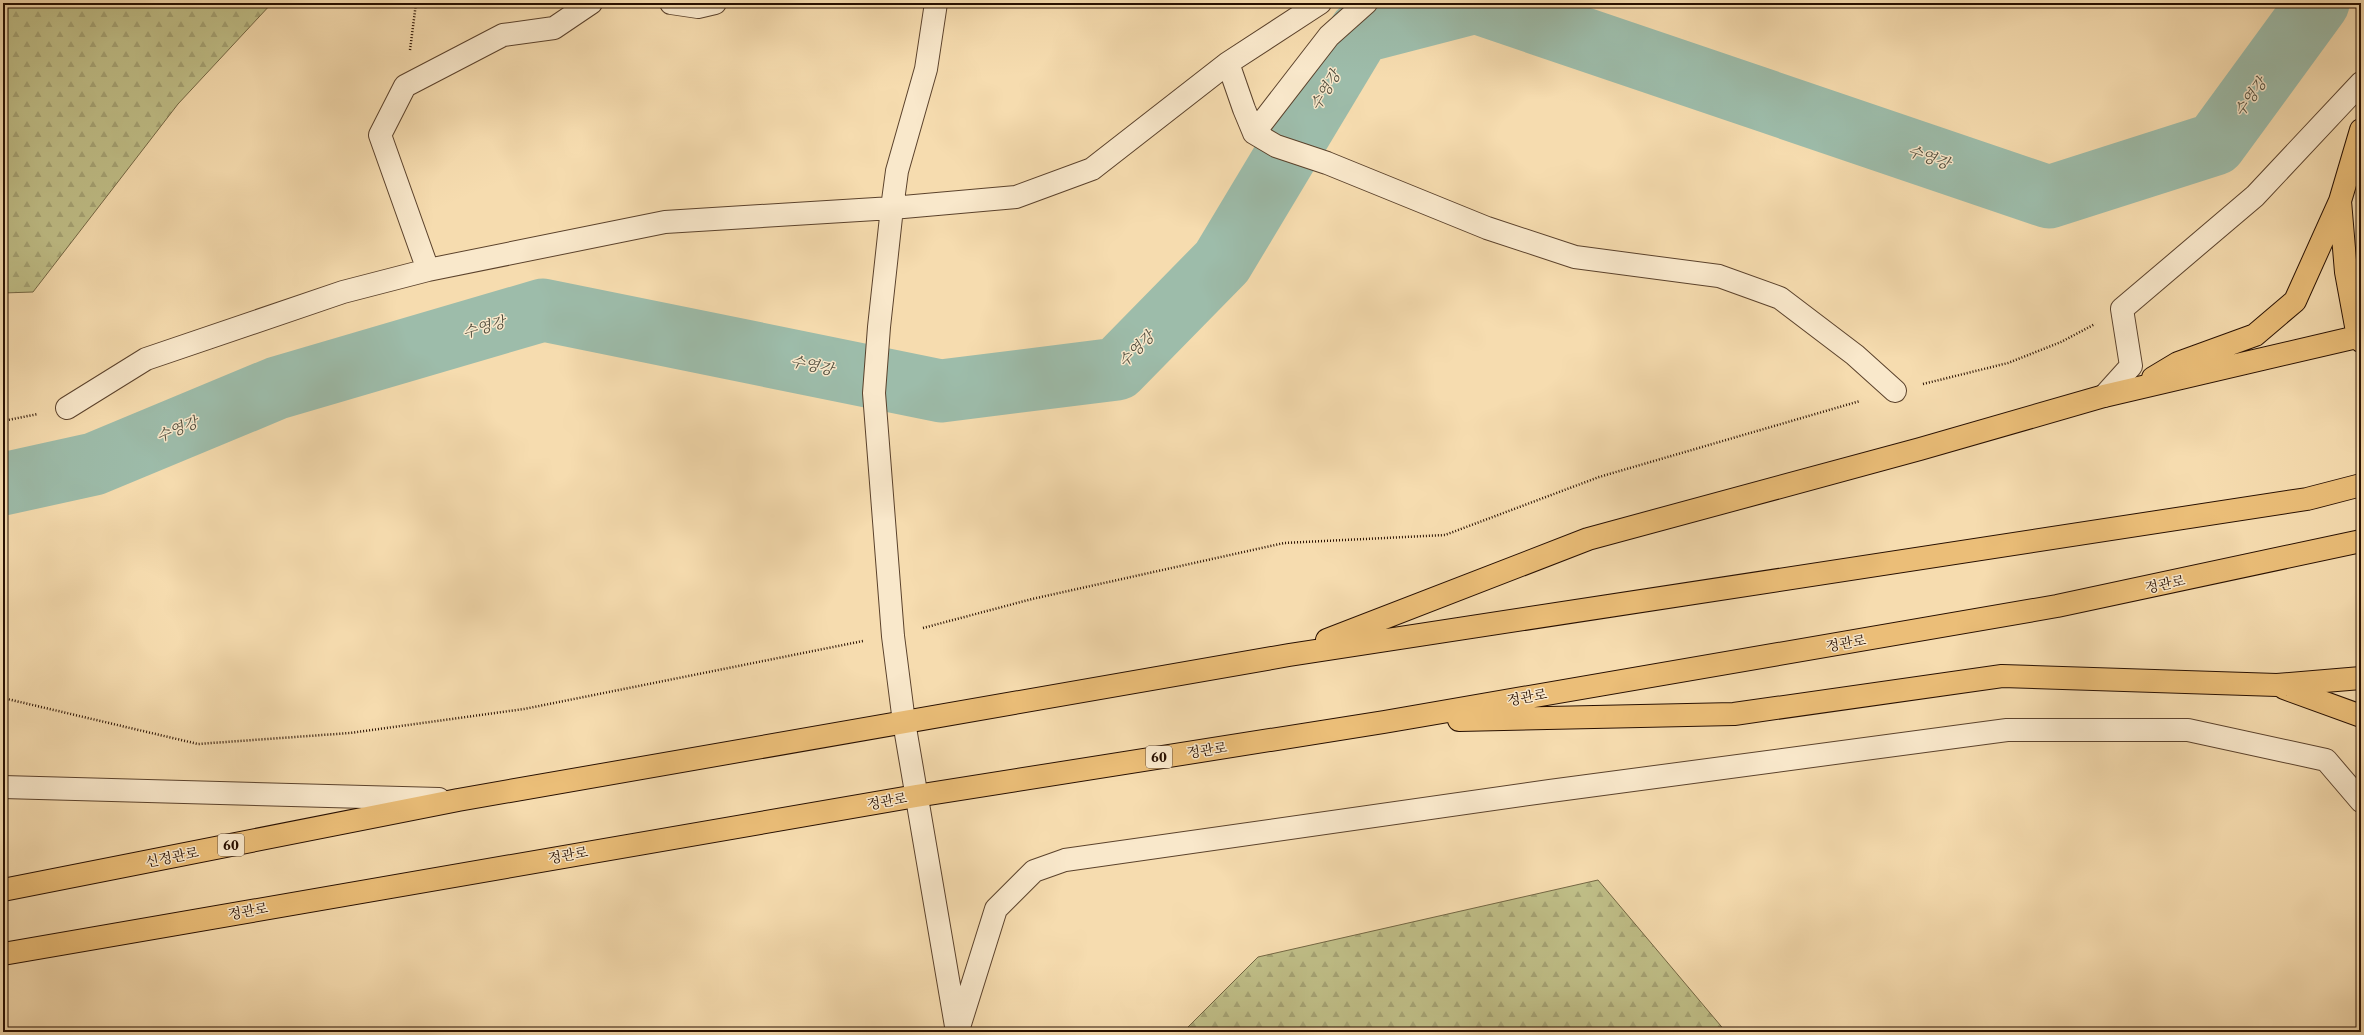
<svg xmlns="http://www.w3.org/2000/svg" width="2364" height="1035" font-family="'Libre Caslon Text','Noto Serif KR',serif">
  <style>
    .forest { fill: url(#forest-firs); stroke: #746744 }
    .lines { fill: none; stroke-linecap: round; stroke-linejoin: round }
    .river { stroke: #9dbcaa; stroke-width: 63 }
    .minor-casing { stroke: #5b422c; stroke-width: 24 }
    .highway-casing { stroke: #270f00; stroke-width: 24 }
    .path { stroke: #270f00; stroke-width: 2.5; stroke-dasharray: 1 2; stroke-linecap: butt }
    .minor { stroke: #f9e8cb; stroke-width: 22 }
    .highway { stroke: #ebbe78; stroke-width: 22 }
    .labels { text-anchor: middle; dominant-baseline: central; stroke-width: 3; stroke-linejoin: round; paint-order: stroke }
    .shield { fill: #f9e8cb; stroke: #66503d; stroke-width: 1 }
    .shield-label { font-size: 13px; font-weight: bold; fill: #270f00 }
    .street-label { font-size: 14px; fill: #270f00; stroke: #f9e8cb }
    .water-label { font-size: 15px; font-style: italic; fill: #504c3c; stroke: #f9e8cb }
  </style>
  <defs>
    <pattern id="forest-firs" width="22" height="20" patternUnits="userSpaceOnUse"><rect width="22" height="20" fill="#c0bf88"/><path d="M5 1l3.5 6h-7zM16 11l3.5 6h-7z" fill="#a5a374"/></pattern>
  </defs>
  <rect width="100%" height="100%" fill="#f6dcaf"/>
  <filter id="stains"><feTurbulence type="fractalNoise" baseFrequency=".005" numOctaves="4"/><feColorMatrix values="0 0 0 0 .2 0 0 0 0 .09 0 0 0 0 .02 0 0 0 .5 -.17"/></filter>
  <radialGradient id="worn" r=".72"><stop offset=".6" stop-color="#630" stop-opacity="0"/><stop offset="1" stop-color="#630" stop-opacity=".3"/></radialGradient>
  <path class="forest" d="M3 3H272L178 104 33 292 3 293Z
    M1598 880 1726 1032H1183L1258 957Z"/>
  <g class="lines">
    <path class="river" d="M1478 3 2049 197 2215 144 2318 3
      M3 484 94 464 277 388 543 310 941 391 1117 369 1222 262 1360 32 1472 3"/>
    <g class="minor-casing">
      <path id="minor" d="M671 3 698 7 715 3
        M936 3 926 69 897 171 892 208 1016 197 1092 169 1228 63 1320 3
        M1228 63 1244 109 1254 133 1276 146 1327 163 1487 228 1575 257 1719 276 1780 298 1855 355 1895 391
        M1254 133 1329 36 1366 3
        M428 270 380 135 405 86 503 35 554 28 591 3
        M2104 396 2131 366 2122 309 2255 196 2361 83
        M67 408 146 359 343 292 428 270 665 222 892 208 879 327 874 393 893 636 904 722 957 1032
        M3 787 439 799
        M960 1024 996 909 1034 871 1065 860 1550 791 2007 730H2188L2326 760 2361 801"/>
    </g>
    <g class="highway-casing">
      <path id="highway" d="M2361 130 2340 201 2346 272 2358 337 2361 341
        M2153 378 2178 363 2255 335 2295 301 2340 201
        M1327 640 1588 539 1920 449 2104 396 2361 336
        M2284 688 2361 716
        M1459 720 1734 714 2002 676 2277 685 2361 678
        M3 890 458 800 1289 655 2307 499 2361 485
        M3 954 916 796 1384 722 2057 606 2361 541"/>
    </g>
    <path class="path" d="M410 50 416 3
      M1923 384 2008 363 2061 342 2095 324
      M3 421 38 414
      M923 628 1032 599 1284 543 1445 535 1599 477 1860 401
      M3 698 198 744 350 733 524 709 863 641"/>
    <use href="#minor" class="minor"/>
    <use href="#highway" class="highway"/>
  </g>
  <g class="labels">
    <g class="shield">
      <rect x="1146" y="746" width="26" height="22" rx="3"/>
      <rect x="218" y="834" width="26" height="22" rx="3"/>
    </g>
    <g class="shield-label">
      <text x="1159" y="757">60</text>
      <text x="231" y="845">60</text>
    </g>
    <g class="street-label">
      <text transform="translate(2165 584) rotate(-12)">정관로</text>
      <text transform="translate(1846 643) rotate(-10)">정관로</text>
      <text transform="translate(1527 697) rotate(-10)">정관로</text>
      <text transform="translate(1207 750) rotate(-9)">정관로</text>
      <text transform="translate(887 801) rotate(-10)">정관로</text>
      <text transform="translate(568 855) rotate(-10)">정관로</text>
      <text transform="translate(172 857) rotate(-11)">신정관로</text>
      <text transform="translate(248 911) rotate(-10)">정관로</text>
    </g>
    <g class="water-label">
      <text transform="translate(1325 90) rotate(-59)">수영강</text>
      <text transform="translate(2250 97) rotate(-54)">수영강</text>
      <text transform="translate(1929 157) rotate(19)">수영강</text>
      <text transform="translate(484 327) rotate(-16)">수영강</text>
      <text transform="translate(1136 349) rotate(-45)">수영강</text>
      <text transform="translate(812 365) rotate(12)">수영강</text>
      <text transform="translate(177 429) rotate(-22)">수영강</text>
    </g>
  </g>
  <rect width="2364" height="1035" fill="none" stroke="#f6dcaf" stroke-width="16"/>
  <rect x="4" y="4" width="2356" height="1027" fill="none" stroke="#270f00" stroke-width="2"/>
  <rect x="8" y="8" width="2348" height="1019" fill="none" stroke="#270f00"/>
  <rect width="100%" height="100%" filter="url(#stains)"/>
  <rect width="100%" height="100%" fill="url(#worn)"/>
</svg>
